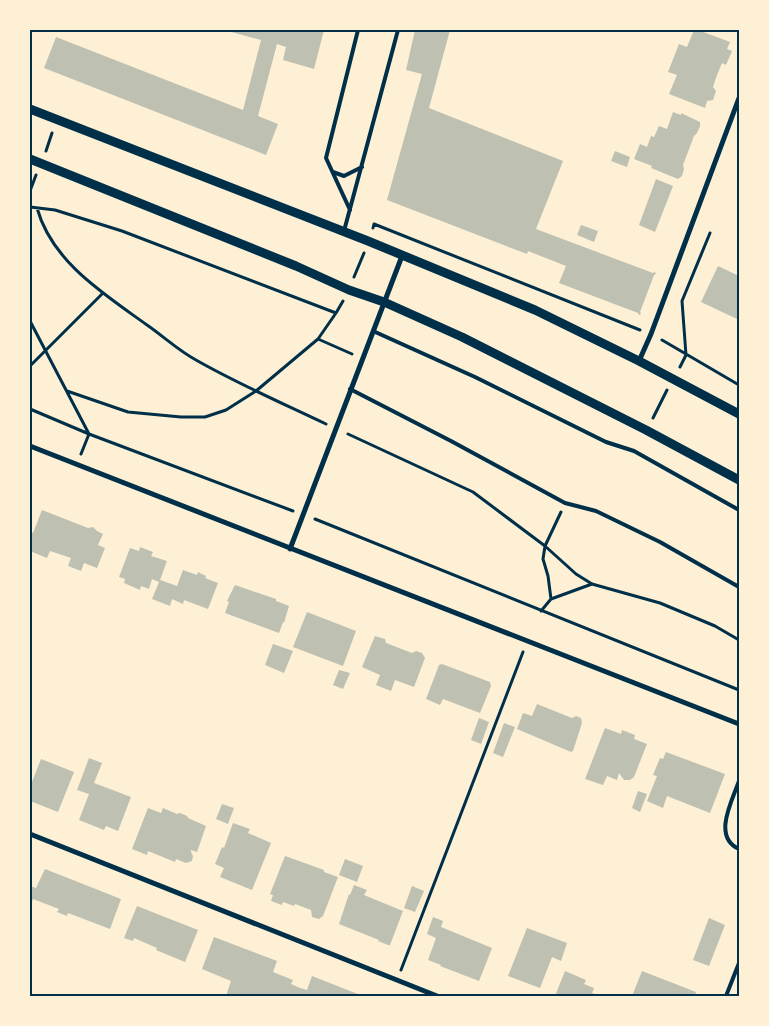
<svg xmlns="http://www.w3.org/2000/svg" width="769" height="1026" font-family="Cabin,sans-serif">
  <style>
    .building { fill: #bec0b2 }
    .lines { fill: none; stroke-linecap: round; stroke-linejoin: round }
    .path { stroke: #003049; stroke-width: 3 }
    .service { stroke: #003049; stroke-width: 4 }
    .minor { stroke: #003049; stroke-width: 5 }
    .tertiary { stroke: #003049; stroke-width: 9 }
    .neatline { fill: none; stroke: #003049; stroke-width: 2 }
  </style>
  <rect width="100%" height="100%" fill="#fdf0d5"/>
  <path class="building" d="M224 30H324L314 69 283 60 286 47 277 44 258 116 278 124 266 155 44 68 56 37 243 110 261 40Z
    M415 30H450L429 108 563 161 536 229 653 273 655 272 656 274 654 275 640 312 641 314 639 315 638 313 559 283 566 266 528 251 527 254 387 200 422 74 406 70Z
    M694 30H698L730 42 727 49 732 51 726 65 722 63 717 75 713 87 716 91 713 100 707 101 705 108 669 94 677 75 668 72 679 44 687 47Z
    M673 112 681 115V113L700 122V126L697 133 694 136 683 165 684 169 682 176 678 179 651 168 652 166 634 159 640 144 647 147 651 136 654 137 659 126 667 129Z
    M615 151 630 157 627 167 611 161Z
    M656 179 673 186 655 232 639 225Z
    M581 225 598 231 594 242 577 235Z
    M718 266 739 276V320L701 302Z
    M42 510 88 528 93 527 97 531 103 534 98 545 105 548 97 568 84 563 81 571 68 566 71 558 50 551 47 558 30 551V531L33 533Z
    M140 547 153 552 151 556 167 561 160 580 177 586 183 570 197 575 198 572 206 576 205 578 218 583 208 609 184 600 183 604 172 599 170 606 152 599 159 582 152 579 149 589 141 586 140 590 124 583 125 579 119 577 130 548 139 551Z
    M235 585 276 599V601L289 606 284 623 283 622 279 633 225 613 229 602 227 601Z
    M307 612 356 631 343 666 293 647Z
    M375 636 385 639 386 643 412 653 416 651 422 653 425 658 414 687 395 680 391 691 376 685 380 675 362 667Z
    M273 644 293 651 284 673 265 665Z
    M442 664 490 682 491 686 480 713 443 699 440 705 426 699 439 665Z
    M339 670 350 673 343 689 333 685Z
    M537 704 572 718 576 716 581 718 582 723 573 751 571 752 517 729 523 713 532 716Z
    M479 718 489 722 481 744 471 740Z
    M504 723 515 727 503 757 493 753Z
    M605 728 621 734 622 730 635 735 634 739 647 744 634 777 630 780H624L619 773 617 780 607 776 603 785 585 779Z
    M666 752 725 774 710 813 667 796 663 808 647 801 657 776 653 775 660 758 663 759Z
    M89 758 102 763 94 783 131 797 118 831 106 826 104 830 79 820 89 794 77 790Z
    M41 759 74 772 58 812 30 801V787Z
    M638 791 647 794 640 812 632 808Z
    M222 804 234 808 228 824 216 819Z
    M148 808 161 813 163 808 177 814 180 813 187 816 188 818 206 826 197 852 191 850V852L193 856 192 861 186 863 176 859 175 862 148 851 147 855 132 849Z
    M233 823 250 829 248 833 271 843 252 890 220 877 224 868 215 864 222 847 224 848Z
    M285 856 324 870V872L338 877 323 916 319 919 312 917 311 910 295 904 294 906 283 902 282 905 271 901 273 895 270 894Z
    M345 859 363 866 357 882 339 875Z
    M45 869 121 899 110 929 68 913 67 916 57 912 59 909 33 899 30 907V886L36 888Z
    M354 885 367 890 364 895 403 911 390 945H388L378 941 379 940 339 924 349 894 350 895Z
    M412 886 424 891 415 912 404 908Z
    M137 906 198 930 185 962 156 950 157 948 134 938 133 941 124 938Z
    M433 917 443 921 441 927 492 948 479 981 440 966 441 965 428 960 436 938 427 934Z
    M709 918 725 925 709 966 693 960Z
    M527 928 567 943 561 961 552 957 540 988 508 976Z
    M214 937 277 961 273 972 293 980 291 984 300 988 307 990 312 976 363 996H226L231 981 202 969Z
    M565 971 586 980 584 984 594 988 592 993 599 996H555Z
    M642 971 696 992 695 996H632Z"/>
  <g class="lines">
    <path class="path" d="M46 151 52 133
      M30 191 36 175
      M30 207 55 210 122 231 336 313 318 339 256 391 226 410 205 417H181L128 412 67 391
      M37 208C52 262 104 294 147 325 163 336 179 351 196 360 238 384 282 403 326 424
      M373 228 374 224 640 330
      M354 277 364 253
      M336 313 343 301
      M30 321 89 434 81 454
      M318 339 352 354
      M662 340 739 385
      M30 366 103 293
      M680 367 686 355 682 301 710 233
      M30 409 89 434 293 511
      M653 418 667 390
      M348 434 473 492 545 546 561 512
      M315 519 739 690
      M551 599 592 584
      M541 611 551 599 548 576 543 559 545 546 576 574 592 584 660 603 715 626 739 640
      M401 970 523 652"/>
    <path class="service" d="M333 172 344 176 362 167
      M350 210 326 158 358 30
      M344 231 398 30
      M373 331 475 377 606 442 634 451 739 510
      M350 389 451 441 565 503 596 511 660 542 739 587
      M739 781C732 801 712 837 739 849
      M726 996 739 963"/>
    <path class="minor" d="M639 361 651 334 739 98
      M30 446 739 724
      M290 549 402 256
      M30 834 437 996"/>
    <path class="tertiary" d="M30 109 368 241 535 310 639 361 739 414
      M30 159 296 266 349 290 384 302 462 337 646 430 739 480"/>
  </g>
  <rect width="769" height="1026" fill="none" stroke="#fdf0d5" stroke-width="62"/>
  <rect x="31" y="31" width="707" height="964" class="neatline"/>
</svg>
